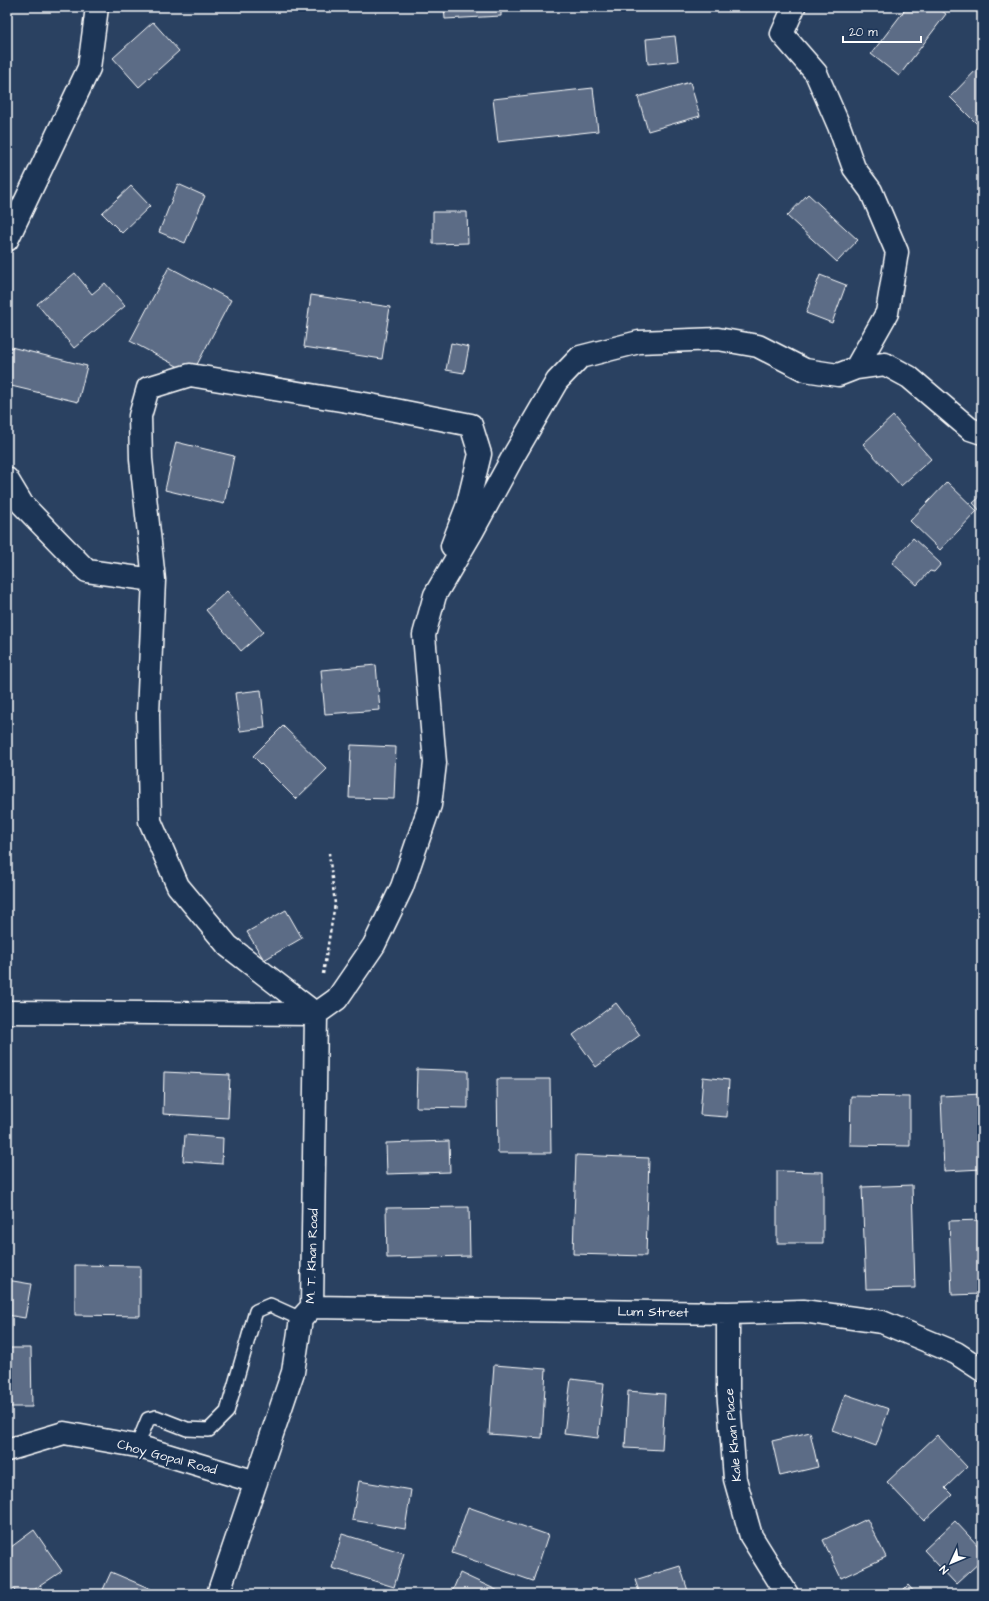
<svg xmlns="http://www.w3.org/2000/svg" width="989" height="1601" font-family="'Architects Daughter',sans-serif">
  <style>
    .building { fill: #5b6c86; stroke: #fff }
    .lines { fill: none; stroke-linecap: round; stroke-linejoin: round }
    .lane-casing { stroke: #fff; stroke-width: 16 }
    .street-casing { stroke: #fff; stroke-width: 25 }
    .path { stroke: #fff; stroke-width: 2.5; stroke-dasharray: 3 3; stroke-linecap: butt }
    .lane { stroke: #1d3557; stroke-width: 13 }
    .street { stroke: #1d3557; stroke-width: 22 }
    .labels { text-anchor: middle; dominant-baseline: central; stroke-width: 3.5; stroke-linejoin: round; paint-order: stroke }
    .street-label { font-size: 13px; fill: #fff; stroke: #1d3557 }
  </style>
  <rect width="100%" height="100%" fill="#2a4161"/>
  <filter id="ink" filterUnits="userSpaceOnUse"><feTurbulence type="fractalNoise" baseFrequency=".025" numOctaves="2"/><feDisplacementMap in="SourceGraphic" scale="8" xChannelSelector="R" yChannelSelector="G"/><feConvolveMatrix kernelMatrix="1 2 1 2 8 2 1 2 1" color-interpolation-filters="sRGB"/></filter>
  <g filter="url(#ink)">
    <path class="building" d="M444 7H501V16L445 19Z
      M907 7H937L946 14 899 76 871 54Z
      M153 22 179 51 139 87 113 58Z
      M675 36 678 61 648 64 646 39Z
      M982 64V121L978 125 950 97Z
      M690 82 700 116 648 131 638 97Z
      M593 88 598 131 498 142 493 99Z
      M178 184 205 196 185 243 159 232Z
      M131 186 150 206 122 233 102 213Z
      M808 194 858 240 837 262 787 216Z
      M433 212H467L468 243 433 244Z
      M169 267 231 300 192 374 130 341Z
      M75 273 92 294 105 283 125 306 74 348 37 304Z
      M820 275 846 285 832 323 806 313Z
      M311 295 390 307 382 359 304 347Z
      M451 343 469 347 464 373 446 370Z
      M7 346 87 366 78 402 7 385Z
      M893 416 931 459 901 486 863 444Z
      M176 442 234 456 224 504 165 490Z
      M947 482 977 511 940 550 910 521Z
      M982 495V513L973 503Z
      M913 538 941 564 934 572 930 571 917 585 892 563Z
      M227 591 263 632 241 651 206 610Z
      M376 665 380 710 325 714 321 670Z
      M261 690 265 728 240 731 235 693Z
      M283 726 327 769 296 799 253 756Z
      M351 745 396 747 394 799 349 798Z
      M286 910 302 938 264 960 247 932Z
      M616 1003 640 1035 596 1067 573 1035Z
      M417 1069 468 1071V1108L416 1107Z
      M164 1072 230 1075 228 1118 163 1114Z
      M703 1077 729 1080 727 1117 700 1115Z
      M497 1079H550L551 1153H498Z
      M982 1094V1169L944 1171 941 1096Z
      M851 1096 910 1097V1146L850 1145Z
      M185 1135 223 1138 222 1164 183 1161Z
      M449 1141 450 1172 387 1174 386 1143Z
      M576 1155 649 1158 646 1256 573 1254Z
      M777 1171 823 1172V1243H777Z
      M912 1185 915 1288 866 1289 862 1187Z
      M469 1207 470 1256 387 1258 386 1208Z
      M982 1220V1294L952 1295 949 1221Z
      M75 1265 140 1266V1316L75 1315Z
      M7 1280 31 1284 25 1318 7 1315Z
      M7 1348H31L32 1407H7Z
      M494 1365 546 1369 542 1438 489 1434Z
      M571 1379 604 1383 598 1438 564 1434Z
      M628 1391 665 1394 662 1450 625 1448Z
      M845 1394 889 1409 876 1446 832 1430Z
      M810 1432 818 1467 780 1476 772 1441Z
      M937 1435 967 1467 945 1488 952 1495 924 1521 887 1482Z
      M359 1481 411 1490 405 1529 352 1520Z
      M468 1507 548 1535 533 1581 452 1553Z
      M867 1519 886 1557 841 1578 823 1540Z
      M955 1521 982 1550V1560L956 1584 924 1550Z
      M34 1530 62 1571 28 1594H17L7 1580V1550Z
      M342 1534 404 1553 394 1587 332 1568Z
      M680 1566 689 1594H640L635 1580Z
      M111 1572 151 1589 149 1594H101Z
      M460 1573 505 1594H451Z
      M908 1585 916 1594H899Z"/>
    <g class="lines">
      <g class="lane-casing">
        <path id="lane" d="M137 1446 148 1419 156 1417 187 1429 209 1430 227 1412 256 1311 270 1305 301 1319"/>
      </g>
      <g class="street-casing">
        <path id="street" d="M794 7 782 34 816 73 839 126 854 168 871 191 897 252 887 313 856 368
          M7 240 89 68 97 7
          M7 479 22 504 87 571 154 580 148 714 150 821 178 886 228 946 316 1014 312 1307 301 1319 293 1372 218 1594
          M154 580 141 459 140 416 148 388 190 375 365 404 471 425 480 454 467 507 452 546
          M7 1012 316 1014 337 999 374 945 402 887 430 805 435 763 424 635 435 595 472 532 514 455 557 381 580 357 639 342 718 339 758 346 805 370 838 375 856 368 885 364 909 377 970 429 982 433
          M312 1307 728 1313 803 1311 882 1322 956 1353 982 1370
          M728 1313V1389L735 1479 751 1536 787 1594
          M7 1450 64 1433 137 1446 256 1482"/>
      </g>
      <path class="path" d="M323 974 335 904 329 853"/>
      <use href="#lane" class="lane"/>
      <use href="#street" class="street"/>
    </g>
  </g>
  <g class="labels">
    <g class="street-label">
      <text transform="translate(312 1256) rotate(-88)">M. T. Khan Road</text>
      <text transform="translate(653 1312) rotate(1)">Lum Street</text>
      <text transform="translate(733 1435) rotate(-95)">Kale Khan Place</text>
      <text transform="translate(167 1457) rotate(15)">Choy Gopal Road</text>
    </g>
  </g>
  <rect width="989" height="1601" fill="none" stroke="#1d3557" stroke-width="24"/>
  <rect x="12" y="12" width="965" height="1577" fill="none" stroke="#fff" stroke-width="1.5" filter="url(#ink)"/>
  <g transform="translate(951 1563) rotate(226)" stroke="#1d3557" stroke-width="3" paint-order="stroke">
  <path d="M0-3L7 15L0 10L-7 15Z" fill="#ffffff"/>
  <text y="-6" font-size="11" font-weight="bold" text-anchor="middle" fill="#ffffff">N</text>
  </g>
  <path d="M843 36v6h78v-6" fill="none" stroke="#ffffff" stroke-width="2"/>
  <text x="849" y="36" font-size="12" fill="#ffffff" stroke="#1d3557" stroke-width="3" paint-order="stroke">20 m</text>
</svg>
